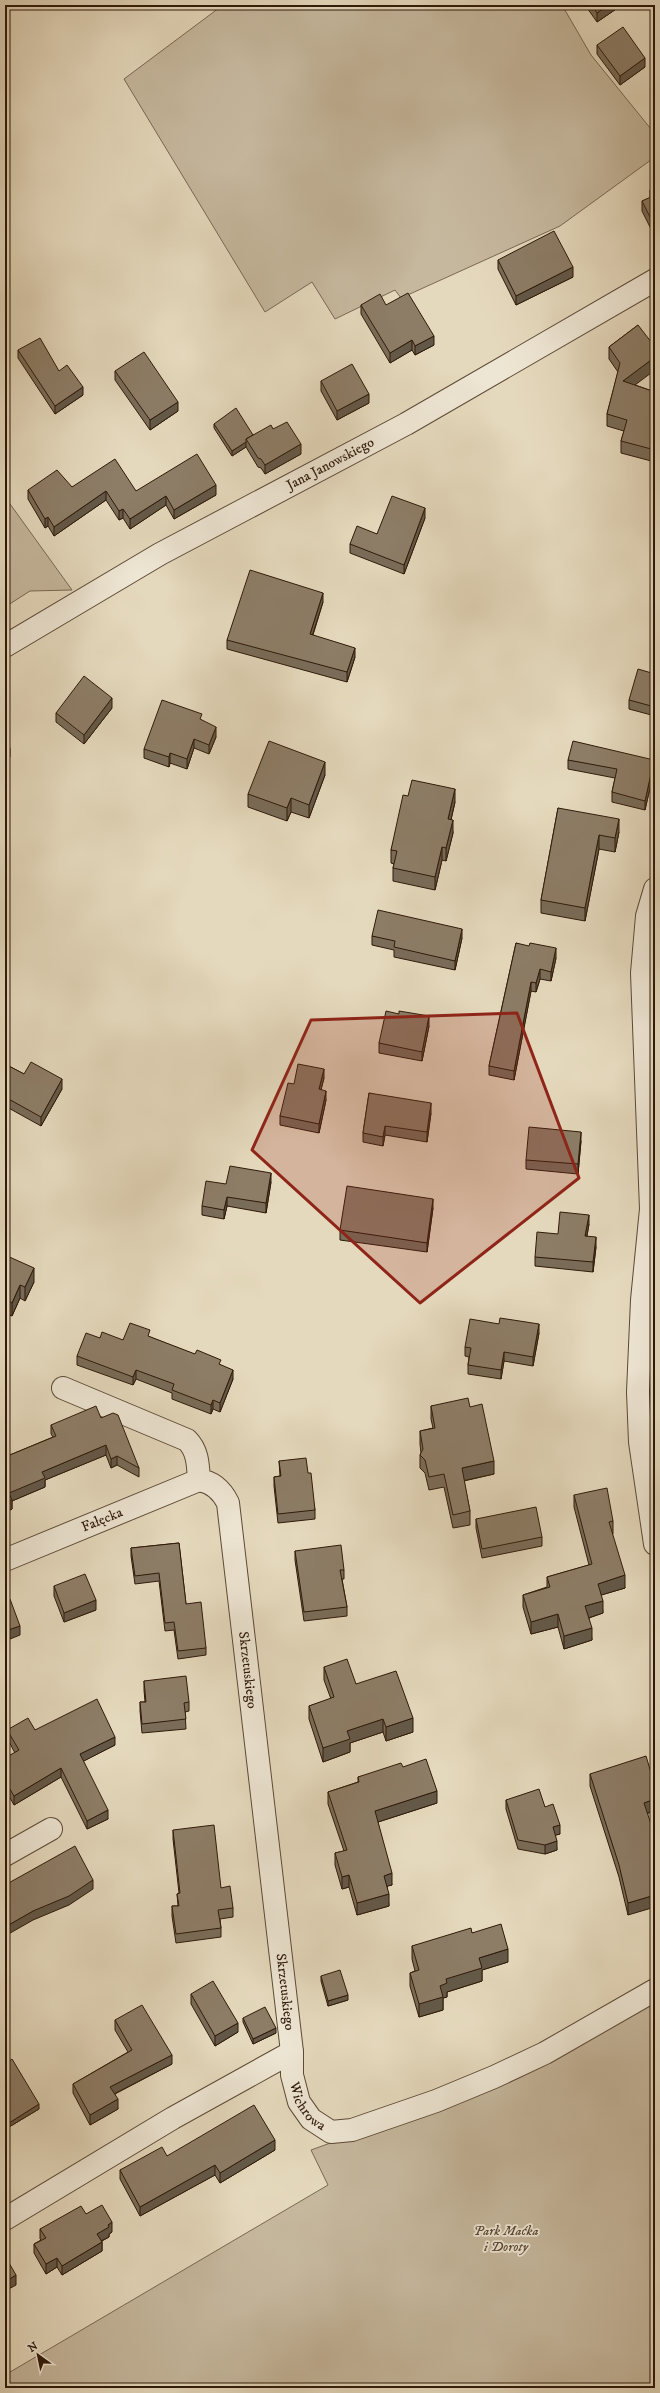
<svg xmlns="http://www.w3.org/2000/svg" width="660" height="2393" font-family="'IM FELL DW Pica',serif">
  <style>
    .green { fill: #c6b89e; stroke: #7a6854 }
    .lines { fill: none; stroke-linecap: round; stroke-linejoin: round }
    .minor-casing { stroke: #5c4936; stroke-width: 24 }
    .minor { stroke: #eee6d4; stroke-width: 22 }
    .wall { fill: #796c59; stroke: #2e1909 }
    .shaded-wall { fill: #635848; stroke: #2e1909 }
    .building { fill: #8d7d67; stroke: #2e1909 }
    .marked { fill: #8f2418; fill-opacity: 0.2; stroke: #8f2418; stroke-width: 3; stroke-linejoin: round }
    .labels { text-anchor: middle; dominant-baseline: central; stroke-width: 3.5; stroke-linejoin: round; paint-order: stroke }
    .street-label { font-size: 14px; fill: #2e1909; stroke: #eee6d4 }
    .park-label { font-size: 14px; font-style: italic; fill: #5c4936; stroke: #eee6d4 }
  </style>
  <rect width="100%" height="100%" fill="#e5d9bd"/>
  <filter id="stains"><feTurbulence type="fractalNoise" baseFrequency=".005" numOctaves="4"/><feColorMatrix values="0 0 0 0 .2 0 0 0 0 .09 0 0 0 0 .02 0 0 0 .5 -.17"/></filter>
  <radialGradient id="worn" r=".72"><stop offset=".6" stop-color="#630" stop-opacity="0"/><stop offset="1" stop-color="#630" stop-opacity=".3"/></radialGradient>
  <path class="green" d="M223 5H562L591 55 655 134V157L560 226 401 298 395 290 335 319 312 282 265 312 124 79Z
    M5 497 72 590 30 591 5 607Z
    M655 2000V2388H5V2375L328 2185 311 2150 494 2084Z"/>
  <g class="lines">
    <g class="minor-casing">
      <g id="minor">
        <path id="s1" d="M5 646 160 554 406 424 655 280"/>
        <path d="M655 889 647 916 642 973 651 1209 642 1300 638 1392 640 1442 655 1544"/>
        <path id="s2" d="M63 1388 187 1440C198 1451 198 1465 199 1480 213 1482 222 1491 228 1503L292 2052"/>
        <path id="s3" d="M5 1560 199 1480"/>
        <path d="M5 1855 51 1829"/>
        <path id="s4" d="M5 2219 173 2118 292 2052V2075L299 2102 311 2119 331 2132 352 2130 436 2101 494 2077 545 2053 655 1990"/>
      </g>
    </g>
    <use href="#minor" class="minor"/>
  </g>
  <path class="wall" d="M585 5H622L597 22Z
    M597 45 645 67 620 85 597 54Z
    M655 187V234L654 235 642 211V201L650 198V190Z
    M498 260 573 277 516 305 498 269Z
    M361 305H386L434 345 415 355 412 350 390 363 361 314Z
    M638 325 635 385 655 392V462L621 453V441L624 431 607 426V414L618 372 609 359V347Z
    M18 350 59 371 83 395 55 414 18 358Z
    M115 371 178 411 150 430 115 380Z
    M321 381 369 403 337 420 321 391Z
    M214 424 253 435 273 429 301 454 265 474 261 468 258 467 246 447 232 456 214 428Z
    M72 487 136 491 216 495 174 519 166 505 130 529 123 518 119 520 106 500 54 536 48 526 45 528 28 499V490Z
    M425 518 404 574 350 553V544L377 534Z
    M323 602 313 635 355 657 347 682 227 649V640Z
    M655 674V716L629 709V700Z
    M112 708 84 744 56 722V713Z
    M202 720 216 737 209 754 194 748 187 769 170 763 169 767 144 758V749Z
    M568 760 654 770 645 810 612 802V792L615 778 568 769Z
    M325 775 309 818 291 812 287 821 248 807V794Z
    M408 796 455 802 451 820 453 833 446 861 442 860 435 890 393 881V868L394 864 391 863V850Z
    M558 808 619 832 615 852 599 849 585 921 541 913V900Z
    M372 936 462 938 455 970 394 957V950L372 945Z
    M516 943 556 958 551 981 540 979 536 992 531 991 514 1080 489 1075V1066Z
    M399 1014 429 1026 422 1061 379 1053V1043Z
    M5 1064 24 1074 62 1089 41 1126 5 1106Z
    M324 1078 321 1089 326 1100 319 1133 280 1125V1116L294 1084Z
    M369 1093 431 1113 427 1142 385 1135 383 1146 363 1142V1133Z
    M581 1141 578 1174 526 1169V1160Z
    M271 1182 266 1213 227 1206 224 1219 202 1215V1206L226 1184Z
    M433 1208 427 1252 340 1240V1230Z
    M589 1224 587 1236 596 1247 593 1272 535 1266V1257L558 1234Z
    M5 1255 34 1282 25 1301 20 1298 12 1316 9 1315 5 1324Z
    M539 1333 533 1366 504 1361 501 1379 468 1374V1365L469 1357 465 1356V1347Z
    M150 1337 221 1365 233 1379 220 1412 213 1409 211 1414 172 1399V1393L136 1379 133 1385 77 1365V1356L100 1338 123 1340Z
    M431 1406 470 1407 494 1474 464 1481 470 1511V1525L453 1528 444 1487 429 1490 425 1473 420 1468V1455L421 1453 420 1444V1431L433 1428 431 1419Z
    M101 1418 139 1468V1477L117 1465 111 1468 106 1455 45 1480V1487L12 1501V1509L5 1512V1457L53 1437 51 1434V1425Z
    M279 1461 308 1473 315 1510V1519L278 1523 274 1486V1477L280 1476Z
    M574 1495 613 1521V1534H612L625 1588 601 1595 603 1613 589 1618 592 1640 564 1649 558 1627 531 1634 523 1607V1595L547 1587V1577L589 1565 574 1507Z
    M476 1519 542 1537V1546L482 1558 476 1528Z
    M179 1543 186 1604 206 1648V1655L178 1659 174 1630 165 1631 159 1581 135 1584 131 1556V1548Z
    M295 1551 344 1570V1579H342L347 1607V1616L304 1621 295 1560Z
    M54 1586 96 1610 64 1622 54 1596Z
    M324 1667 356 1684 413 1732 386 1741 383 1732 350 1743V1752L323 1762 309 1719V1706L331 1699 324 1680Z
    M144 1681 189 1702V1711L185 1712 186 1729 142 1733 140 1711V1702H145L144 1690Z
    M7 1730H35L115 1745 83 1761 108 1819 87 1829 61 1777 14 1805 5 1789V1758L15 1753 7 1738Z
    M403 1767 437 1803 378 1822 392 1885 387 1886 389 1906 357 1915 349 1887 342 1889 335 1865V1853L344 1851 328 1804V1792L358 1782V1777Z
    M590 1774 655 1786V1811L648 1813 628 1915 619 1877 590 1786Z
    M506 1800 545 1807 560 1834 555 1835 557 1850 545 1854 518 1849 506 1809Z
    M173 1830 221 1888 233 1908V1917L220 1919 221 1928V1937L176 1943 172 1916V1906H178L177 1894 179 1893 173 1839Z
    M472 1933 508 1962 482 1970V1981L447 1992V1997L443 1998V2010L419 2017 410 1986V1973L415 1971 412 1959V1946Z
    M321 1976 348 2000 328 2006 321 1981Z
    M191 1994 238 2032 215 2046 191 2004Z
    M243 2018 276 2033 253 2044 243 2022Z
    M115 2020 172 2064 115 2094 118 2109 90 2125 73 2093V2084L128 2052 115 2030Z
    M5 2064 39 2109 9 2127 5 2121Z
    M275 2150 220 2183 215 2175 140 2216 120 2179V2170L167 2156Z
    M86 2214 112 2232 109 2234V2237L102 2241V2251L62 2275 57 2267 46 2274 34 2253V2244L41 2240 40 2239V2229Z"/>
  <path class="shaded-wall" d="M608 5H622L597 22V13Z
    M645 58V67L620 85V76Z
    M654 225H655V234L654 235Z
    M573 267V277L516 305V296Z
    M434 336V345L415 355V346Z
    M412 340V350L390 363V353Z
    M655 357V370L623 394V381Z
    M83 387V395L55 414V406Z
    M369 394V403L337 420V411Z
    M178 402V411L150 430V420Z
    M246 442V447L232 456V451Z
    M301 444V454L265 474V465Z
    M216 485V495L174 519V510Z
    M106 491V500L54 536V527Z
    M166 496V505L130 529V519Z
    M425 508V518L404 574V565Z
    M123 509V518L119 520V511Z
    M48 517V526L45 528V519Z
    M323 593V602L310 643V634Z
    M355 648V657L347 682V672Z
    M112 698V708L84 744V735Z
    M216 727V737L209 754V745Z
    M194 739V748L187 769V759Z
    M10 748V757L5 760V751Z
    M170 753V763L169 767V757Z
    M654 760V770L645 810V801Z
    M325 762V775L309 818V805Z
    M455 789V802L448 832V819Z
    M291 798V812L287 821V808Z
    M619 819V832L615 852V838Z
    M453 820V833L446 861V848Z
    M599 835V849L585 921V908Z
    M442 847V860L435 890V877Z
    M462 929V938L455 970V961Z
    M556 948V958L551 981V972Z
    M540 969V979L536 992V983Z
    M531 982V991L514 1080V1071Z
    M429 1016V1026L422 1061V1052Z
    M324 1069V1078L319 1098V1089Z
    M62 1079V1089L41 1126V1117Z
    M326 1091V1100L319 1133V1124Z
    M431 1103V1113L427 1142V1132Z
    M385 1126V1135L383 1146V1137Z
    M581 1132V1141L578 1174V1164Z
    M271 1173V1182L266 1213V1203Z
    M227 1197V1206L224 1219V1210Z
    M433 1199V1208L427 1252V1243Z
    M589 1215V1224L585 1246V1236Z
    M596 1237V1247L593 1272V1262Z
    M34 1268V1282L25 1301V1287Z
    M20 1285V1298L12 1316V1303Z
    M9 1301V1315L5 1324V1310Z
    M539 1324V1333L533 1366V1357Z
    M504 1352V1361L501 1379V1370Z
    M136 1370V1379L133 1385V1377Z
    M233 1370V1379L220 1412V1403Z
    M213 1400V1409L211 1414V1405Z
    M106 1445V1455L45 1480V1487L12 1501V1509L5 1512V1503L9 1493 42 1472Z
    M117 1456V1465L111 1468V1459Z
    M494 1461V1474L462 1481V1468Z
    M625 1575V1588L598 1596V1584Z
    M96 1600V1610L64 1622V1613Z
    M603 1601V1613L585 1619V1606Z
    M558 1614V1627L531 1634V1622Z
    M20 1626V1635L5 1641V1631Z
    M592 1628V1640L564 1649V1636Z
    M413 1718V1732L386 1741V1727Z
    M383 1719V1732L350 1743V1752L323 1762V1748L347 1731Z
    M115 1737V1745L80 1763V1754Z
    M61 1768V1777L14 1805V1796Z
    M437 1791V1803L375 1823V1811Z
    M655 1799V1811L644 1814V1803Z
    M108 1810V1819L87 1829V1821Z
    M560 1825V1834L553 1836V1827Z
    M557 1841V1850L545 1854V1845Z
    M392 1873V1885L384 1887V1876Z
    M349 1875V1887L342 1889V1877Z
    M93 1880V1889L69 1905 33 1920 5 1936V1927L33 1911Z
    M389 1894V1906L357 1915V1903Z
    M655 1895V1907L628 1915V1903Z
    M508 1949V1962L482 1970V1981L447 1992V1997L443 1998V2010L419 2017V2004L440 1986 446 1979 479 1958Z
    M348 1995V2000L328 2006V2001Z
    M238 2023V2032L215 2046V2036Z
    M276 2028V2033L253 2044V2039Z
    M172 2055V2064L110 2096V2087Z
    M118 2099V2109L90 2125V2115Z
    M39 2104V2109L9 2127V2123Z
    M275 2140V2150L220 2183V2173Z
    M215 2165V2175L140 2216V2207Z
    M112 2222V2232L109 2234V2237L97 2243V2234L108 2225Z
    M102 2242V2251L62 2275V2266Z
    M57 2258V2267L46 2274V2264Z
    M16 2275V2285L5 2291V2282Z"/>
  <path class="building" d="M592 5H608L597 13Z
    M623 27 645 58 620 76 597 45Z
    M655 187V225H654L642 201 653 196 650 190Z
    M554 231 573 267 516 296 498 260Z
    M408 293 434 336 415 346 412 340 390 353 361 305 380 294 386 305Z
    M638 325 655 347V357L623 381 655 392V450L621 441 627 420 607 414 620 363 609 347Z
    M40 338 59 371 67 365 83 387 55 406 18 350Z
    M144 352 178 402 150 420 115 371Z
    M352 364 369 394 337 411 321 381Z
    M236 408 253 435 246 439V442L232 451 214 424Z
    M287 422 301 444 265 465 261 459 258 458 246 439 271 425 273 429Z
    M197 454 216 485 174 510 166 496 130 519 123 509 119 511 106 491 54 527 48 517 45 519 28 490 57 470 72 487 115 459 136 491Z
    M392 496 425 508 404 565 350 544 357 526 377 534Z
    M250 570 323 593 310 634 355 648 347 672 227 640Z
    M638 669 655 674V707L629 700Z
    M84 676 112 698 84 735 56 713Z
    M162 700 202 714 200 719 216 727 209 745 194 739 187 759 170 753 169 757 144 749Z
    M269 741 325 762 309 805 291 798 287 808 248 794Z
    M573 741 654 760 645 801 612 792 617 769 568 760Z
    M5 742 10 748 5 751Z
    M412 780 455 789 448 819 453 820 446 848 442 847 435 877 393 868 397 851 391 850 403 795 408 796Z
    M558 808 619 819 615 838 599 835 585 908 541 900Z
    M378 910 462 929 455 961 394 947 395 941 372 936Z
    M516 943 529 946 530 943 556 948 551 972 540 969 536 983 531 982 514 1071 489 1066Z
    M386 1011 399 1014V1011L429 1016 422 1052 379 1043Z
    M31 1062 62 1079 41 1117 5 1097V1064L24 1074Z
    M298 1064 324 1069 319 1089 326 1091 319 1124 280 1116 288 1083 294 1084Z
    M369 1093 431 1103 427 1132 385 1126 383 1137 363 1133Z
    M529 1127 581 1132 578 1164 526 1160Z
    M230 1166 271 1173 266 1203 227 1197 224 1210 202 1206 206 1181 226 1184Z
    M347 1186 433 1199 427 1243 340 1230Z
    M560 1212 589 1215 585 1236 596 1237 593 1262 535 1257 537 1232 558 1234Z
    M5 1255 34 1268 25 1287 20 1285 12 1303 9 1301 5 1310Z
    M500 1318 539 1324 533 1357 504 1352 501 1370 468 1365 471 1348 465 1347 470 1319 499 1324Z
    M130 1323 150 1330 148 1336 195 1354 197 1350 221 1360 219 1364 233 1370 220 1403 213 1400 211 1405 172 1390 174 1384 136 1370 133 1377 77 1356 86 1333 100 1338 102 1332 123 1340Z
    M468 1398 470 1407 482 1404 494 1461 462 1468 470 1511 453 1515 444 1474 429 1477 425 1460 420 1455 423 1449 420 1431 435 1428 431 1406Z
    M96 1406 101 1418 113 1413 118 1415 139 1468 117 1456 111 1459 106 1445 42 1472 45 1478 9 1493 12 1500 5 1503V1457L56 1436 51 1425Z
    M306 1458 308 1473H311L315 1510 278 1514 274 1477 281 1476 279 1461Z
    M607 1488 613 1521 609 1522 625 1575 598 1584 603 1601 585 1606 592 1628 564 1636 558 1614 531 1622 523 1595 550 1587 547 1577 592 1564 574 1495Z
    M536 1507 542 1537 482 1549 476 1519Z
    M179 1543 186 1604 201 1602 206 1648 178 1651 174 1622 165 1623 159 1573 135 1576 131 1548Z
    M341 1545 344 1570H340L347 1607 304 1612 295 1551Z
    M85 1574 96 1600 64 1613 54 1586Z
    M10 1599 20 1626 5 1631V1601Z
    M347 1659 356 1684 396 1671 413 1718 386 1727 383 1719 347 1731 350 1739 323 1748 309 1706 334 1697 324 1667Z
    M186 1676 189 1702 184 1703 186 1719 142 1724 140 1702H146L144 1681Z
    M97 1699 115 1737 80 1754 108 1810 87 1821 61 1768 14 1796 5 1781V1758L19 1750 7 1730 28 1718 35 1730Z
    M646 1756 655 1786V1799L644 1803 655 1836V1895L628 1903 619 1865 590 1774Z
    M426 1759 437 1791 375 1811 392 1873 384 1876 389 1894 357 1903 349 1875 342 1877 335 1853 347 1850 328 1792 359 1782 358 1777 401 1763 403 1767Z
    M539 1789 545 1807 553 1804 560 1825 553 1827 557 1841 545 1845 518 1840 506 1800Z
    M214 1825 221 1888 230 1886 233 1908 218 1910 221 1928 176 1934 172 1906H179L177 1894 180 1893 173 1830Z
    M75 1846 93 1880 69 1896 33 1911 5 1927V1885Z
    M501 1924 508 1949 479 1958 482 1968 446 1979 447 1983 440 1986 443 1997 419 2004 410 1973 419 1970 412 1946 471 1928 472 1933Z
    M340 1970 348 1995 328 2001 321 1976Z
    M213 1981 238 2023 215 2036 191 1994Z
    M142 2005 172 2055 110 2087 118 2099 90 2115 73 2084 132 2050 115 2020Z
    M265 2007 276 2028 253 2039 243 2018Z
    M12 2059 39 2104 9 2123 5 2117V2064Z
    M254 2105 275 2140 220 2173 215 2165 140 2207 120 2170 162 2147 167 2156Z
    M102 2205 112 2222 108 2225 109 2227 97 2234 102 2242 62 2266 57 2258 46 2264 34 2244 46 2238 40 2229 81 2206 86 2214Z
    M5 2256 16 2275 5 2282Z"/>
  <path class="marked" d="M517 1013 579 1178 420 1303 252 1150 311 1020Z"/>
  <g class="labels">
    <g class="street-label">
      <text stroke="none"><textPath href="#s1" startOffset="373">Jana Janowskiego</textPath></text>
      <text stroke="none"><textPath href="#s3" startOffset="105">Fałęcka</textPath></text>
      <text stroke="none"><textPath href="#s2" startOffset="384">Skrzetuskiego</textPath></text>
      <text stroke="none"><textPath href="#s2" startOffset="708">Skrzetuskiego</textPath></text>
      <text stroke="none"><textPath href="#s4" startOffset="391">Wichrowa</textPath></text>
    </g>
    <g class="park-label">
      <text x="506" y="2231">Park Maćka<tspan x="506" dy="16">i Doroty</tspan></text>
    </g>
  </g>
  <rect width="660" height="2393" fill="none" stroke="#e5d9bd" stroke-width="20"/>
  <rect x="6" y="6" width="648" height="2381" fill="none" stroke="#2e1909" stroke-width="2"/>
  <rect x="10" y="10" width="640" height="2373" fill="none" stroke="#2e1909"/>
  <g transform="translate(38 2355) rotate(327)" stroke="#eee6d4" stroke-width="3" paint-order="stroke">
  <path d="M0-3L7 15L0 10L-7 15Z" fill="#2e1909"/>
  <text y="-6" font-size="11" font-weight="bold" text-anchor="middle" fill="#2e1909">N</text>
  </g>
  <rect width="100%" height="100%" filter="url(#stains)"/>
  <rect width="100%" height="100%" fill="url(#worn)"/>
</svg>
